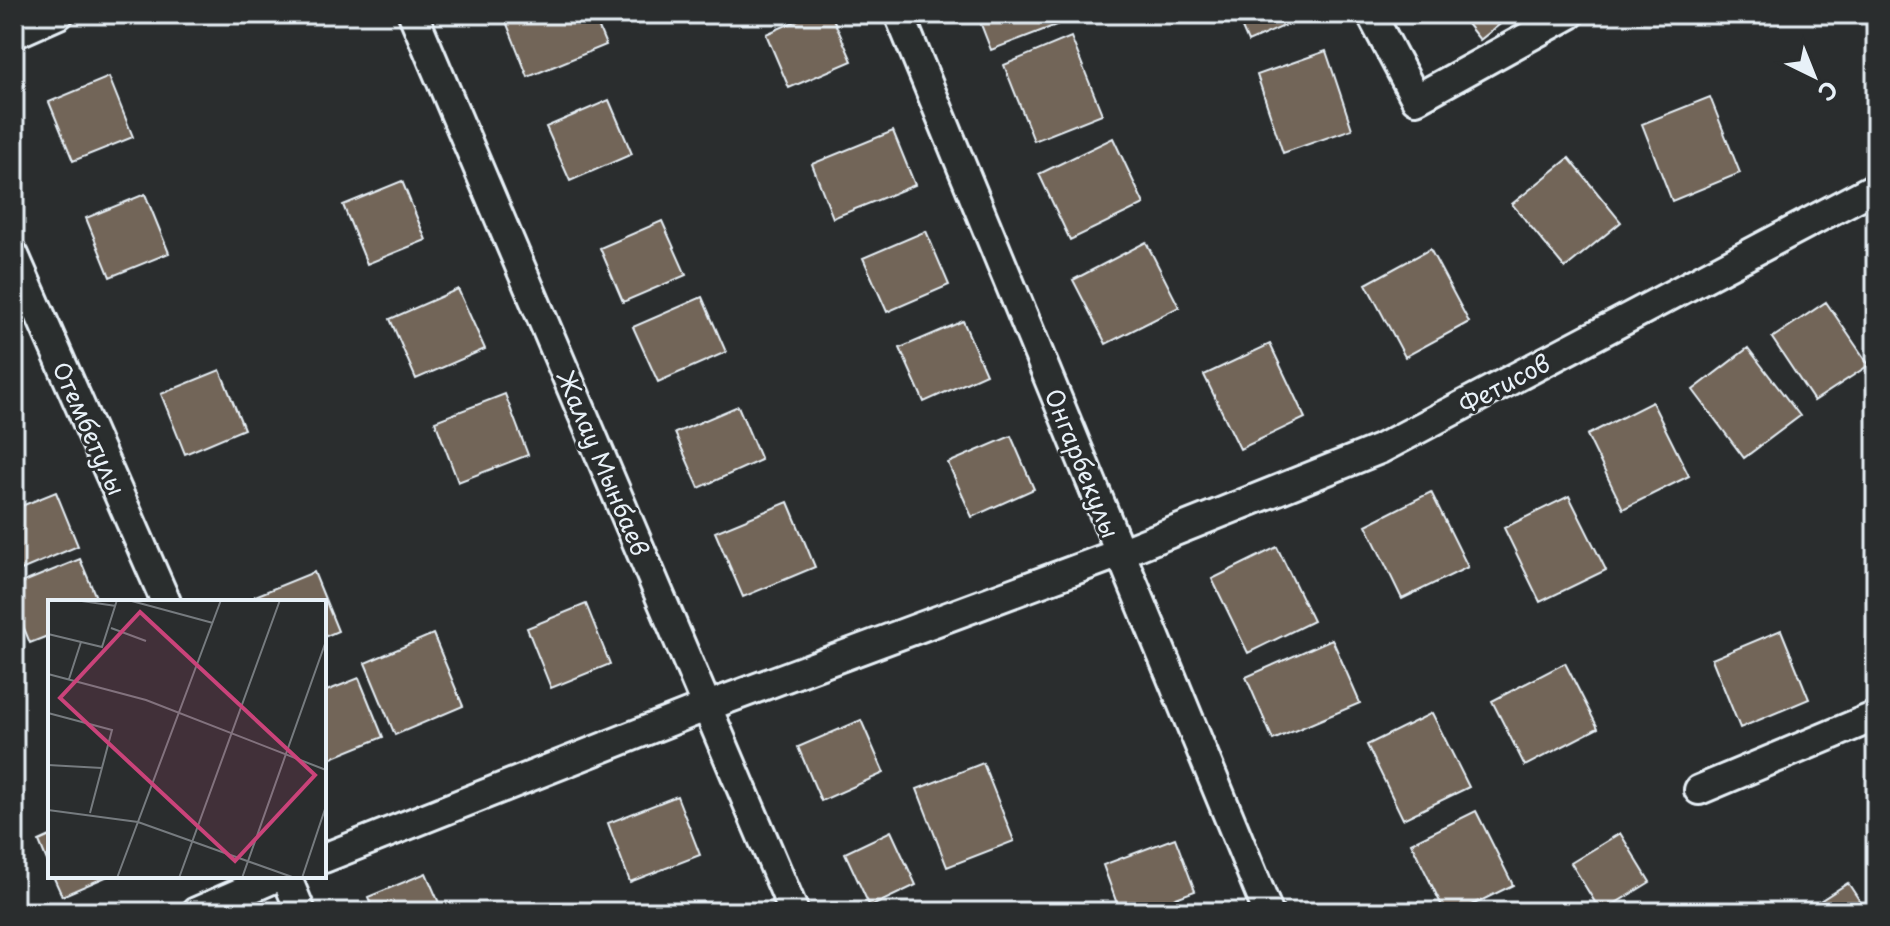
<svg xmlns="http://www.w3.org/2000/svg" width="1890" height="926" font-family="'Playpen Sans',sans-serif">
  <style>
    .building { fill: #726558; stroke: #e8f1f8; stroke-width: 2 }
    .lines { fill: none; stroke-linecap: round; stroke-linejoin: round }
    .minor-casing { stroke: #e8f1f8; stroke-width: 34 }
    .minor { stroke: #2a2d2e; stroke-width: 28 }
    .labels { text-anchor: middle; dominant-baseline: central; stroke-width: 6; stroke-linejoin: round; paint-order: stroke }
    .street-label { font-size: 24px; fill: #e8f1f8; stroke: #2a2d2e }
    .inset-road { fill: none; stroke: #767b7f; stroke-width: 2 }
    .view { fill: #ca437a; fill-opacity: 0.15; stroke: #ca437a; stroke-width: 4 }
    .inset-edge { fill: none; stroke: #e8f1f8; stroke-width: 4 }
  </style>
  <rect width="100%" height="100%" fill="#2a2d2e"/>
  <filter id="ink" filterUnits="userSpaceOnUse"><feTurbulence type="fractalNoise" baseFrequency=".0125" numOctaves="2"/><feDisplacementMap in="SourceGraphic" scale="16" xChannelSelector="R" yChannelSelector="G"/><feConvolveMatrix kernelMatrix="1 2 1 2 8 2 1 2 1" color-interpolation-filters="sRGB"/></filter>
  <g filter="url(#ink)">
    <path class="building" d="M503 14H593L606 45 528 77Z
      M812 14H831L852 61 789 88 766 34Z
      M977 14H1055L1059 24 991 50Z
      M1236 14H1311L1248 42Z
      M1459 14H1513L1480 40Z
      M1071 37 1102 114 1034 141 1004 65Z
      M1326 51 1352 129 1283 153 1257 75Z
      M109 77 133 137 73 161 49 102Z
      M1710 97 1740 173 1672 201 1642 124Z
      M609 100 632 154 570 181 546 127Z
      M893 131 915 185 833 218 812 164Z
      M1113 138 1144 204 1070 240 1039 174Z
      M1569 158 1621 222 1565 268 1512 204Z
      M402 181 426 240 367 264 343 205Z
      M145 194 169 253 110 277 86 218Z
      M662 221 686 275 623 302 600 248Z
      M926 231 949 285 887 312 863 258Z
      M1146 242 1179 307 1106 344 1073 280Z
      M1430 249 1469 322 1405 357 1366 284Z
      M458 289 485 349 416 379 390 319Z
      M702 297 726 352 658 382 633 327Z
      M1826 302 1869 365 1814 401 1772 338Z
      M963 321 986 374 924 402 900 348Z
      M1270 344 1305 418 1240 449 1204 375Z
      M1748 348 1800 416 1744 458 1693 390Z
      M220 370 244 429 185 454 161 394Z
      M505 394 528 455 458 482 435 421Z
      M1652 402 1689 476 1623 509 1587 435Z
      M738 406 761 460 699 488 675 433Z
      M1011 436 1034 489 972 517 948 463Z
      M56 492 78 546 14 573V509Z
      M1431 492 1468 567 1402 599 1366 525Z
      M1569 496 1606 570 1540 602 1504 528Z
      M788 502 815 567 743 597 715 532Z
      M1277 547 1313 621 1248 653 1212 579Z
      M80 559 98 602H50V635L30 643 14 604V586Z
      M314 572 338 631 324 637V602H257L255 596Z
      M586 604 610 664 551 688 527 628Z
      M1781 630 1809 699 1740 728 1712 659Z
      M433 634 463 706 395 735 365 663Z
      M1332 639 1360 703 1273 740 1246 677Z
      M1565 663 1598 728 1525 766 1492 701Z
      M359 678 383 737 324 761V692Z
      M1432 713 1469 787 1403 819 1367 745Z
      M861 720 884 773 821 801 798 747Z
      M983 763 1014 841 947 867 917 789Z
      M677 796 700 855 630 882 608 823Z
      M1476 811 1513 885 1458 912H1445L1411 843Z
      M891 831 916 885 870 907 845 853Z
      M1620 833 1650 882 1601 912 1571 863Z
      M50 836V868L39 841Z
      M1175 838 1195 891 1138 912H1120L1103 865Z
      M426 873 443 912H374L368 897Z
      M53 876H108L62 896Z
      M1848 883 1867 912H1803Z"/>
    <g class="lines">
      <g class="minor-casing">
        <path id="minor" d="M413 14 794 912
          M899 14 1268 912
          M1371 14 1416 99 1570 14
          M14 34 59 14
          M14 255 166 602
          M1699 790 1876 716
          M324 858 708 706 1120 553 1380 449 1876 187
          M286 876 301 912
          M196 912 279 876"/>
      </g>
      <use href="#minor" class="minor"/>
    </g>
  </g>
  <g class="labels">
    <g class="street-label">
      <text transform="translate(1504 383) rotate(-28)">Фетисов</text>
      <text transform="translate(90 428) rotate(66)">Отембетулы</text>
      <text transform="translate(604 463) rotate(67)">Жалау Мынбаев</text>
      <text transform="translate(1083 463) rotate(68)">Онгарбекулы</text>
    </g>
  </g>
  <g transform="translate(48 600)">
    <rect width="278" height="278" fill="#2a2d2e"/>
    <path class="inset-road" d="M27 0 68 6M80 0 165 23M63 28 98 41M0 34 54 47 69 0M0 74 98 100 278 170M21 79 33 42M0 113 64 130 42 213M0 165 54 168M0 210 90 222 247 278M69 278 173 0M131 278 232 0M194 278 278 41M254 278 278 206"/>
    <path class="view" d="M92 12 267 175 187 261 12 98Z"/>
    <rect width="278" height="278" class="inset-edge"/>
  </g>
  <rect width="1890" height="926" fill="none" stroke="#2a2d2e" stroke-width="48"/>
  <rect x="24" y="24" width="1842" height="878" fill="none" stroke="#e8f1f8" stroke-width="3" filter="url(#ink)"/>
  <g transform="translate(1814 76) rotate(137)" stroke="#2a2d2e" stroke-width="6" paint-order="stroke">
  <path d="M0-6L14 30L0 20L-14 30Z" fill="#e8f1f8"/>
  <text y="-12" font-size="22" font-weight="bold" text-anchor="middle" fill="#e8f1f8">С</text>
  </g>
</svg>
